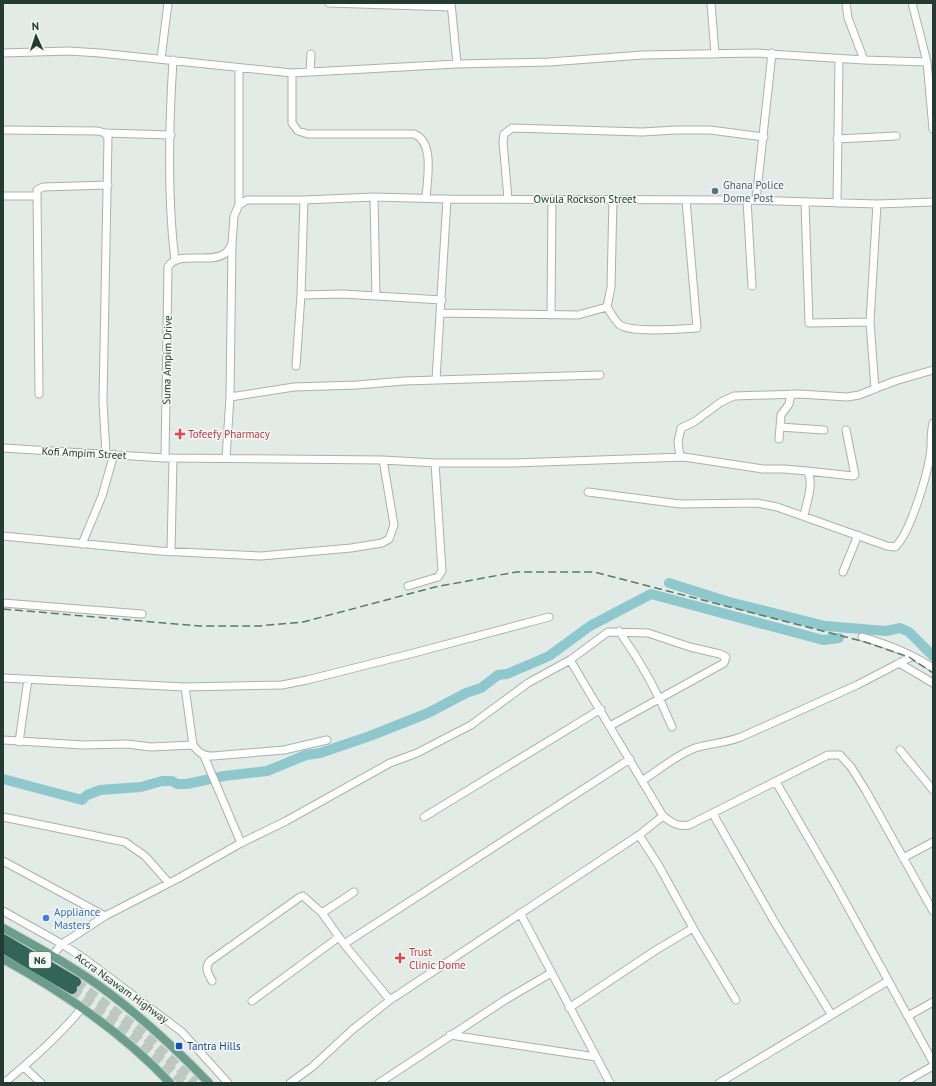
<svg xmlns="http://www.w3.org/2000/svg" width="936" height="1086" font-family="'PT Sans',sans-serif">
  <style>
    .lines { fill: none; stroke-linecap: round; stroke-linejoin: round }
    .stream { stroke: #8fc8cc; stroke-width: 1.5 }
    .river { stroke: #8fc8cc; stroke-width: 10 }
    .highway-tunnel { stroke: #bdc8c3; stroke-width: 10; stroke-dasharray: 10 5; stroke-linecap: butt }
    .minor-casing { stroke: #a6b3ad; stroke-width: 9 }
    .major-casing { stroke: #c2c8c6; stroke-width: 10 }
    .highway-casing { stroke: #c2c8c6; stroke-width: 12 }
    .minor { stroke: #fff; stroke-width: 7 }
    .major { stroke: #6b9d8c; stroke-width: 8 }
    .highway { stroke: #326556; stroke-width: 10 }
    .rail { stroke: #5e776e; stroke-width: 1.5; stroke-dasharray: 8 4; stroke-linecap: butt }
    .service-dot { fill: #5c6f8a; stroke: #f3f8f5; stroke-width: 1.5 }
    .health-dot { fill: #e0444e; stroke: #f3f8f5; stroke-width: 1.5 }
    .shop-dot { fill: #3f7fe0; stroke: #f3f8f5; stroke-width: 1.5 }
    .transit-dot { fill: #1a4fb4; stroke: #f3f8f5; stroke-width: 1.5 }
    .labels { text-anchor: middle; dominant-baseline: central; stroke-width: 3; stroke-linejoin: round; paint-order: stroke }
    .shield { fill: #f3f8f5; stroke: #62746d; stroke-width: 1 }
    .shield-label { font-size: 10px; font-weight: bold; fill: #243b33 }
    .service-label { font-size: 11px; fill: #4e5e75; stroke: #f3f8f5; text-anchor: start }
    .street-label { font-size: 11px; fill: #243b33; stroke: #f3f8f5 }
    .health-label { font-size: 11px; fill: #be3a42; stroke: #f3f8f5; text-anchor: start }
    .shop-label { font-size: 11px; fill: #366cbe; stroke: #f3f8f5; text-anchor: start }
    .transit-label { font-size: 11px; fill: #164399; stroke: #f3f8f5; text-anchor: start }
  </style>
  <rect width="100%" height="100%" fill="#e3ebe7"/>
  <g class="lines">
    <path class="stream" d="M844 627 846 632"/>
    <path class="river" d="M669 583 729 602 825 626 886 631 900 628 909 632 933 656
      M3 779 82 800 87 795 100 790 141 787 162 781H172L177 784H187L224 776 267 771 306 755 320 753 370 736 428 713 466 693 481 688 498 675 507 674 549 656 590 626 651 594 823 640 839 638"/>
    <path class="highway-tunnel" d="M76 982 141 1032 195 1083
      M72 989 136 1037 185 1083"/>
    <g class="minor-casing">
      <path id="minor" d="M329 3 451 7
        M451 3 457 64
        M711 3 715 54
        M846 3 848 18 864 60
        M912 3 927 62 933 129
        M3 53 69 51 100 53 292 73 457 64 549 62 643 55 756 53 864 60 927 62
        M161 59 168 3
        M173 60C169 124 167 197 175 260
        M310 72 311 54
        M292 73V123L298 131 308 134H414C435 142 427 179 426 198
        M3 130 98 131 105 133 108 138 103 402 106 454
        M105 133 171 135
        M837 139 896 136
        M3 196H37
        M374 197 376 296
        M508 199 503 142 504 134 512 128 642 132 676 130H710L764 137
        M747 200 752 286
        M756 200 772 53
        M805 202 809 323 870 322
        M837 203 839 59
        M239 205 247 200H304L374 197 447 199 747 200 877 204 933 202
        M301 295 343 294 442 300
        M607 307C611 313 615 321 620 325 632 333 681 329 697 328L686 200
        M440 313 578 315 607 307 611 287 613 199
        M551 315 552 199
        M296 366 301 295 304 200
        M436 380 447 199
        M875 389 870 322 877 204
        M39 394 37 190 43 187 108 185
        M230 397 294 387 357 385 404 381 600 375
        M780 427 824 430
        M779 439 781 415 789 404 791 394
        M3 448 165 458 383 460 435 463H514L684 457 763 469H784L807 471C815 483 806 503 804 516
        M680 457 678 442 681 428 694 422 721 402 734 396 799 394 847 397 859 395 895 381 933 370
        M165 458 168 267C177 250 210 264 224 254 228 252 230 247 232 244
        M226 458 230 397 232 244 234 216 239 205V69
        M807 471 853 476 855 475 846 430
        M588 492 680 504 757 503 777 507 887 546 895 547C910 534 926 478 930 457 932 446 930 434 933 423
        M3 536 159 551 261 556 351 548 382 543 389 539 394 525 383 460
        M82 544 102 496 114 454
        M171 552 173 458
        M843 572 858 535
        M408 586 438 577 442 571 435 463
        M3 603 142 614
        M619 631C641 662 658 692 672 727
        M862 637C887 644 912 654 933 668
        M570 660 663 816C672 823 678 827 689 825L828 755H840L851 767 866 791 933 911
        M899 663 933 683
        M3 678 185 687 282 685 307 680 410 654 549 617
        M185 687 193 745
        M3 740 83 745 127 744 151 747 193 745C199 753 203 756 213 756L284 750 327 740
        M19 742 28 679
        M900 750 933 790
        M204 756 241 843
        M642 781C659 770 676 755 695 748 711 743 726 743 741 737L857 685 911 657
        M776 782 838 889 933 1062
        M713 814 774 921 831 1014
        M3 817 125 842 145 856 169 883
        M424 817 601 709
        M639 835 659 866 693 928 736 1000
        M903 858 933 842
        M3 861 105 916
        M3 911 62 944 85 959 182 1032 228 1083
        M322 913 354 892
        M520 913 610 1083
        M344 944 630 759
        M52 956 62 944 105 916 179 878 241 843 286 821 390 763 417 753 471 725 528 683 570 660 608 632 648 633 690 647 720 654 726 657 724 663 610 726
        M212 981C208 973 204 968 210 961L300 897 303 896 322 913 344 944 390 1000
        M252 1001 339 937
        M569 1008 656 950 693 928
        M908 1016 933 1002
        M450 1035 596 1057
        M24 1067 41 1083
        M4 1083C32 1060 59 1036 82 1008
        M290 1083 312 1067 352 1030 390 1000 639 835 663 816
        M379 1083 505 1000 551 973
        M719 1083 888 981
        M903 1083 933 1066"/>
    </g>
    <g class="major-casing">
      <path id="major" d="M3 928C39 948 76 968 109 993 145 1020 178 1051 209 1083
        M3 959C63 992 123 1033 170 1083"/>
    </g>
    <g class="highway-casing">
      <path id="highway" d="M3 939 76 982
        M3 948 72 989"/>
    </g>
    <use href="#minor" class="minor"/>
    <use href="#major" class="major"/>
    <use href="#highway" class="highway"/>
    <path class="rail" d="M3 609 199 626H259L303 622 435 587 516 572H594L865 642 909 657 933 673"/>
  </g>
  <circle class="service-dot" cx="715" cy="191" r="4"/>
  <g class="health-dot">
    <path d="M178 428h4v4h4v4h-4v4h-4v-4h-4v-4h4z"/>
    <path d="M398 952h4v4h4v4h-4v4h-4v-4h-4v-4h4z"/>
  </g>
  <circle class="shop-dot" cx="46" cy="918" r="4"/>
  <rect class="transit-dot" x="175" y="1042" width="8" height="8" rx="2"/>
  <g class="labels">
    <rect class="shield" x="29" y="952" width="22" height="16" rx="3"/>
    <g class="shield-label">
      <text x="40" y="960">N6</text>
    </g>
    <g class="service-label">
      <text x="723" y="185">Ghana Police<tspan x="723" dy="13">Dome Post</tspan></text>
    </g>
    <g class="street-label">
      <text x="585" y="199">Owula Rockson Street</text>
      <text transform="translate(167 360) rotate(-89)">Suma Ampim Drive</text>
      <text transform="translate(84 453) rotate(3)">Kofi Ampim Street</text>
      <text transform="translate(122 988) rotate(36)">Accra Nsawam Highway</text>
    </g>
    <g class="health-label">
      <text x="188" y="434">Tofeefy Pharmacy</text>
      <text x="409" y="952">Trust<tspan x="409" dy="13">Clinic Dome</tspan></text>
    </g>
    <g class="shop-label">
      <text x="54" y="912">Appliance<tspan x="54" dy="13">Masters</tspan></text>
    </g>
    <g class="transit-label">
      <text x="187" y="1046">Tantra Hills</text>
    </g>
  </g>
  <rect width="936" height="1086" fill="none" stroke="#243b33" stroke-width="8"/>
  <g transform="translate(36 36) rotate(357)" stroke="#f3f8f5" stroke-width="3" paint-order="stroke">
  <path d="M0-3L7 15L0 10L-7 15Z" fill="#243b33"/>
  <text y="-6" font-size="11" font-weight="bold" text-anchor="middle" fill="#243b33">N</text>
  </g>
</svg>
